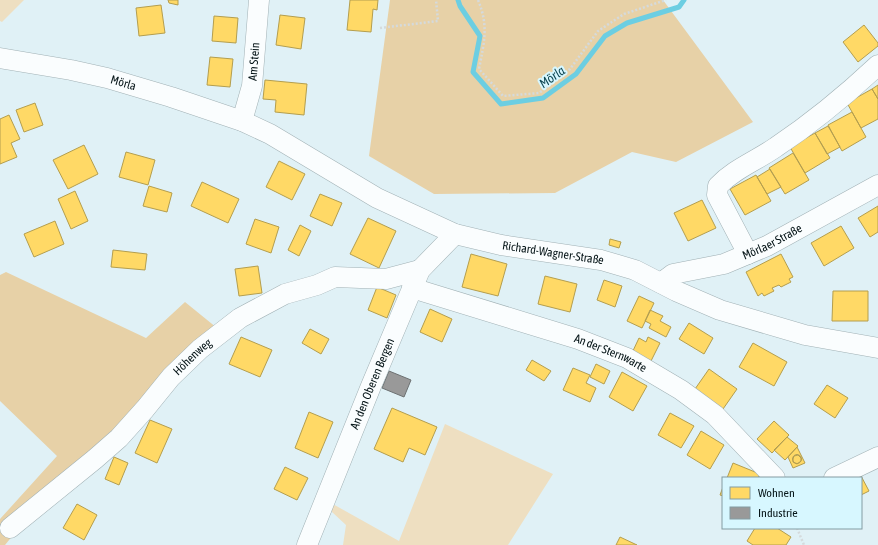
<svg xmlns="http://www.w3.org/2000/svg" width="878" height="545" font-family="'Asap Condensed',sans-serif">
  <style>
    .green { fill: #eedfc1 }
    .forest { fill: #e7d1a7 }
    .homes { fill: #ffd966; stroke: #b49e4e; fill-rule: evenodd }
    .industry { fill: #999; stroke: #6d7172 }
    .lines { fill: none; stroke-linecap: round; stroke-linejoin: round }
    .stream { stroke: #6ccee2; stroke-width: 5 }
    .minor-casing { stroke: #a1b1b5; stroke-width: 21 }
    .path { stroke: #d5dadc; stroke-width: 2.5; stroke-dasharray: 2 2; stroke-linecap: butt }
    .minor { stroke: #fafdfe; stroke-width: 20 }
    .labels { text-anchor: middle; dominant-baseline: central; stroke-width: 4; stroke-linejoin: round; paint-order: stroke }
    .street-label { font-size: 12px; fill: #051417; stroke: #d7f7ff }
    .water-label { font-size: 13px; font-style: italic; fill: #0f4853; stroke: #d7f7ff }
  </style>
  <rect width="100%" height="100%" fill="#e0f1f6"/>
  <path class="green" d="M0 0H24L2 22 0 21Z
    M445 424 553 474 508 545H343L346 525 332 512 331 503 399 541Z"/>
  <path class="forest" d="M390 0H663L753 122 676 162 632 152 555 193 434 194 369 156Z
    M6 272 146 338 185 302 217 328 18 529 5 545H0V519L57 456 0 401V275Z"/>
  <path class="homes" d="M168 0H178V5L169 3Z
    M350 0H378L377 10 373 9 371 32 347 30Z
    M161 5 165 33 139 36 136 8Z
    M280 15 305 18 301 49 276 45Z
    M214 16 238 18 236 43 212 41Z
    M864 25 878 43V46L858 62 843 42Z
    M210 57 233 59 230 87 207 85Z
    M265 80 307 84 304 115 275 112 276 100 263 99Z
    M878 85V99L872 89Z
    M872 89 878 99V119L861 128 847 103Z
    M35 103 43 125 24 132 16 110Z
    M852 112 866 137 842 151 828 125Z
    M9 115 20 139 11 143 17 157 0 164V119Z
    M828 126 840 147 827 154 815 133Z
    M815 133 830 158 805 173 790 147Z
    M84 145 98 174 68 189 53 160Z
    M126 152 155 160 148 185 119 177Z
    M793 153 809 180 785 194 769 168Z
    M279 161 305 174 292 200 266 187Z
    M770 169 781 187 767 194 757 177Z
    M756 175 771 201 745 215 730 189Z
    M202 182 239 199 228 223 191 206Z
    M149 186 172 193 167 212 143 206Z
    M75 191 88 221 71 229 58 199Z
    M320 194 342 203 332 226 310 216Z
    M702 200 716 228 688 241 674 213Z
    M878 206V232L870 237 858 218Z
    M368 218 396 231 379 268 350 254Z
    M255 219 279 227 271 253 246 244Z
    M55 221 64 244 34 257 24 234Z
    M300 225 311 231 299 256 288 250Z
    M841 226 854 248 824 266 811 243Z
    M610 239 621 242 619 248 609 245Z
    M113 250 147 254 145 270 111 267Z
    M471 254 507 264 498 296 462 287Z
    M781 254 793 277 789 279 791 282 781 287 779 285 772 288 774 291 764 296 762 293 758 296 746 272Z
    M258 266 262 293 239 296 235 269Z
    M545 276 577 284 570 312 538 304Z
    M604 280 622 286 615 307 597 300Z
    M377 287 396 295 387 318 368 310Z
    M833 291H868V321H832Z
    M639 296 654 303 642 328 627 321Z
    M430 309 452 319 442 342 420 332Z
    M650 310 663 316 660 321 671 327 666 337 649 328 651 324 645 321Z
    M689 323 713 338 704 354 679 339Z
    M310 329 329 339 321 354 302 343Z
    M241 337 272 350 260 377 229 364Z
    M648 337 660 343 649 365 631 355 639 338 646 342Z
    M753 343 787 362 774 386 739 367Z
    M532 360 551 371 544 381 526 370Z
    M596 364 610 371 604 384 590 377Z
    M573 368 590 375 586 383 596 388 590 402 563 390Z
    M709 369 737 389 723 409 695 389Z
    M622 372 647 386 633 411 609 397Z
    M827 385 848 398 835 418 814 404Z
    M392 408 437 427 425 455 409 448 403 462 374 449Z
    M309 412 333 422 318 458 295 448Z
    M670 413 694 426 681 448 658 435Z
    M150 420 172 429 157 463 135 453Z
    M774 421 789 435 772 453 757 439Z
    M701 431 724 445 710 469 687 455Z
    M787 437 798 446 785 460 774 450Z
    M797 447 805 463 793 468 788 457ZM798 455 801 458V461L797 464 793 462V459L794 456Z
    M792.5 459a4.5 4.5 0 1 1 9 0a4.5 4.5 0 1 1-9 0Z
    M114 457 128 463 119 485 105 479Z
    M733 463 760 474 758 478H727Z
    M285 467 308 478 297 500 274 489Z
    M860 474 869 491 861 495V478H852Z
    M723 487V496L720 495Z
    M77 504 97 515 84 540 63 528Z
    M755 528H777L791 537 786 545H753L747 541Z
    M620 537 637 545H616Z"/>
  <path class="industry" d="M389 371 411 380 404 397 382 388Z"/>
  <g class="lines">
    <path class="stream" d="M458 0 460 6 480 36 473 72 501 104 543 98 576 74 605 36 627 23 679 7 684 0"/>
    <g class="minor-casing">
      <g id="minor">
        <path id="s1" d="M0 58 71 70 107 78 171 97 242 121 270 134 377 198 455 234 501 245 601 260 635 270 676 291 720 310 805 335 878 348"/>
        <path id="s2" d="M242 121 252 86 259 0"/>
        <path d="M748 254 717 195 718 186C734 169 756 161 776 147 812 123 846 95 878 65"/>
        <path id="s3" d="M661 283 673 274 724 264 767 246 878 185"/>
        <path id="s4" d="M412 288 578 339 627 358 681 390 715 415 775 478"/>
        <path d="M834 478 878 457"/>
        <path id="s5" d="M10 528 95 459 119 438 145 409 171 377 200 349 240 318 285 294 317 285 335 277 386 279 420 270"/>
        <path id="s6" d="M307 545 371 386 420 270 455 234"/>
      </g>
    </g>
    <path class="path" d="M478 0C489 26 484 43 479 69L503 96 539 93 570 69 598 31 624 14 666 0
      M380 28 438 21 436 0
      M797 528 804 545"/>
    <use href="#minor" class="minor"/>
  </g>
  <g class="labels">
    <g class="street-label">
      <text stroke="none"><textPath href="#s2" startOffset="61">Am Stein</textPath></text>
      <text stroke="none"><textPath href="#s1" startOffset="126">Mörla</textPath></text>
      <text stroke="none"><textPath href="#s3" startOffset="120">Mörlaer Straße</textPath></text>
      <text stroke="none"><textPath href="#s1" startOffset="592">Richard-Wagner-Straße</textPath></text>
      <text stroke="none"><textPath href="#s4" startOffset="209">An der Sternwarte</textPath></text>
      <text stroke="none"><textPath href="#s5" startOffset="251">Höhenweg</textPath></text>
      <text stroke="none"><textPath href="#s6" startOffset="174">An den Oberen Bergen</textPath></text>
    </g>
    <g class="water-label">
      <text transform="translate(552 77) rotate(-35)">Mörla</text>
    </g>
  </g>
  <rect x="722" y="477" width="140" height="52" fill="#d7f7ff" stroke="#839ca2"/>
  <rect x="730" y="487" width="20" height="12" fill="#ffd966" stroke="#839ca2"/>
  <text x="758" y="497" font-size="12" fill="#051417">Wohnen</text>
  <rect x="730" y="507" width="20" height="12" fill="#999999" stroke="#839ca2"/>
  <text x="758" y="517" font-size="12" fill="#051417">Industrie</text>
</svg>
